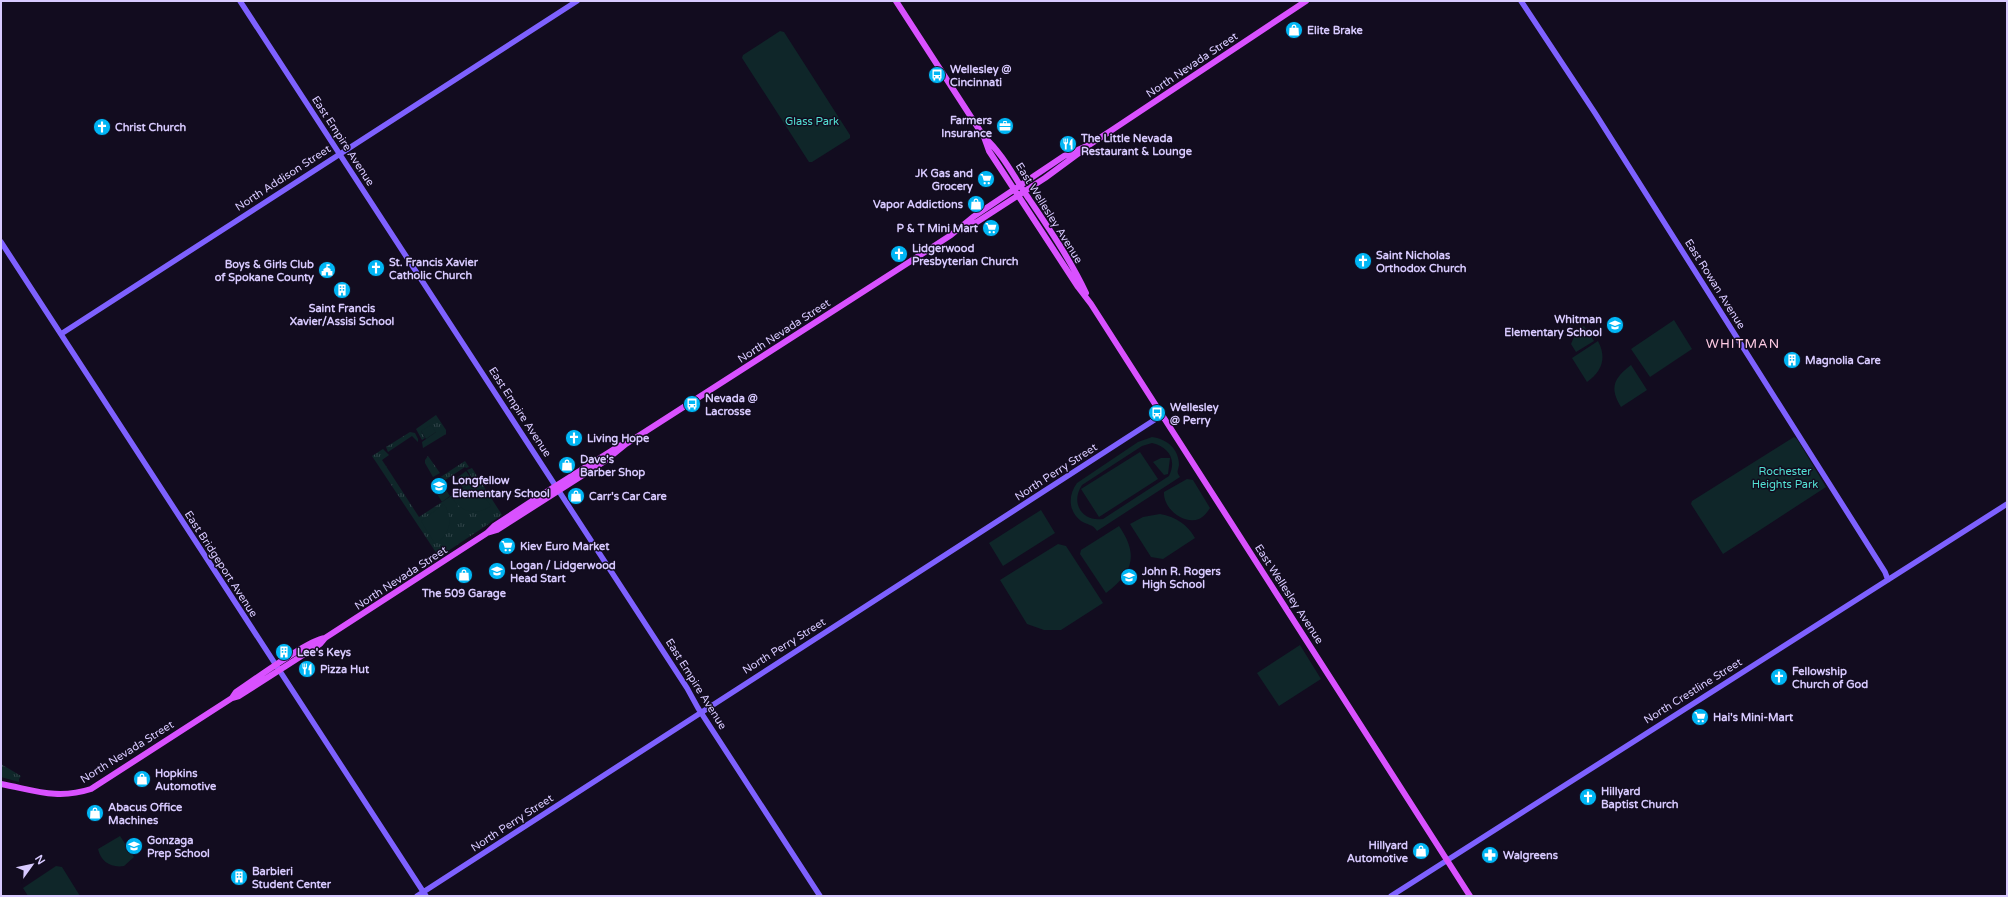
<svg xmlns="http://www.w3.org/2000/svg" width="2008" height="897" font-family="'Varela Round',sans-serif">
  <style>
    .grass { fill: url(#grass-tufts) }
    .green { fill: #0f2629; fill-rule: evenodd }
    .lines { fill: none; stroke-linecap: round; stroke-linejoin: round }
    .secondary { stroke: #7e61ff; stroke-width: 5.5 }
    .primary { stroke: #d951ff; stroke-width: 6 }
    .labels { text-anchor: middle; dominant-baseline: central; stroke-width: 3; stroke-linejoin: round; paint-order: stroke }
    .poi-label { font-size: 11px; font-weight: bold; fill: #d8caff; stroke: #120c1f; text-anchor: start }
    .street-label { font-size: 11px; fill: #d8caff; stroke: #120c1f }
    .park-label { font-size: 11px; fill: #53e1d4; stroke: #120c1f }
    .quarter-label { font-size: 13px; letter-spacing: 1px; fill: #ffcce4; stroke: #120c1f }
  </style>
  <defs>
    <pattern id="grass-tufts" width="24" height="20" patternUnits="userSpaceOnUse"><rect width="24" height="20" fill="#0f2629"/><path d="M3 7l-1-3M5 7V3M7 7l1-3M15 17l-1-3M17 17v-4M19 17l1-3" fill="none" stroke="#314449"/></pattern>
  </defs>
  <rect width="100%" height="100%" fill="#120c1f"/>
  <path class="grass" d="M436 415 446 430V434L423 448 422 442 436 432 421 431 425 438 422 440 416 429Z
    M410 432 415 433 418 439V442L412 436 388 452 386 447Z
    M383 449 389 455 382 460 419 517 474 481 467 470 472 468 502 515 439 557 372 456Z
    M428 456 440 473 433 477 425 463V460Z
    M465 461 469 467 466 468 465 467 436 486 435 484 439 478Z
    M1 764 21 776 19 779V782L1 777Z"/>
  <path class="green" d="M780 31 784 32 850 135V138L812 162H809L742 58 743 55Z
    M1674 320 1692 349 1650 377 1631 349Z
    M1584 326 1594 341 1576 352 1571 344 1577 330Z
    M1598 341C1607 358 1602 371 1587 382L1572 358Z
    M1631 365 1647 390 1621 407C1609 388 1614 378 1631 365Z
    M431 425 436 432 426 439 421 431Z
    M1152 437C1167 439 1179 449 1179 465 1178 471 1176 472 1180 477L1097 531C1093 524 1087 525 1081 521 1068 511 1068 495 1077 483L1138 442ZM1152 443C1169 447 1177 460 1169 476L1103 519C1082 522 1070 503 1082 485L1142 446Z
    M1794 437 1797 439 1826 487 1723 554 1691 504 1692 501Z
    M1140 452 1158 479 1099 517 1081 489Z
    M1161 458H1170L1168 474 1164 475 1153 462Z
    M466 471 473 481 463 488 457 478Z
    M1187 479 1193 480 1210 508C1208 511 1204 517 1199 519 1183 525 1163 508 1164 492Z
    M475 483 491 506C476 516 462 513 452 498Z
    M442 484 450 496 442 502 434 489Z
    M444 504C454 520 450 534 435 544L421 521Z
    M1041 510 1055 533 1003 566 989 543Z
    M1160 514C1176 517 1187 524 1195 538L1163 559 1151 557 1130 524 1143 517Z
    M1119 526C1139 555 1133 573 1106 593L1080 554 1081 550Z
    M1058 544 1066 546 1103 603 1061 630H1044L1027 624 1000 580Z
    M1300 645 1321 679 1279 706 1257 673Z
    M120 836 134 857 124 866C111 868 101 862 98 849Z
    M56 866 62 867 80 896H28L23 888Z"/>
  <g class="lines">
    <path class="secondary" d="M240 1 687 688 698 708 820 896
      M1521 1 1595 113 1885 572 1888 580
      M1 242 426 896
      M61 334 577 1
      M417 896 1162 415
      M1391 896 2007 504"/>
    <path class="primary" d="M896 1 984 137C1002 153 1013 175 1027 196 1048 227 1070 259 1086 293
      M984 137 989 151 1078 287 1091 304 1470 896
      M962 230 977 222 1045 178 1083 150
      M487 533 497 530 605 461 626 444 928 250 951 235 973 217 1064 156 1089 145 1112 130 1306 1
      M232 698 236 692C254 680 308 640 325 638
      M1 784C34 790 57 800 91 789L232 698 239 696 303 655 320 644 325 638 487 533 494 526 532 501 619 446 626 444"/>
  </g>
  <defs>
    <g id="shop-disc" transform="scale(0.9)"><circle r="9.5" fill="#00b6f5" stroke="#120c1f"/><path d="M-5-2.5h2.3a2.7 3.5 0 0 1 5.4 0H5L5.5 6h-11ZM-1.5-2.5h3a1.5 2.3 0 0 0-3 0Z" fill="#fff"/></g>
    <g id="bus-disc" transform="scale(0.9)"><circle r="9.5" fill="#00b6f5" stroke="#120c1f"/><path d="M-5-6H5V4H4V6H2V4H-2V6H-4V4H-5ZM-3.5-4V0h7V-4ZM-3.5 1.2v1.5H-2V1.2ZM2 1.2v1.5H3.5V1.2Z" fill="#fff"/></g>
    <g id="office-disc" transform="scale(0.9)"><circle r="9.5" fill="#00b6f5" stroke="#120c1f"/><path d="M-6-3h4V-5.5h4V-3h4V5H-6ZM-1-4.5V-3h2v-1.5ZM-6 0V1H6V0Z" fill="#fff"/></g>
    <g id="church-disc" transform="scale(0.9)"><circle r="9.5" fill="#00b6f5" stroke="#120c1f"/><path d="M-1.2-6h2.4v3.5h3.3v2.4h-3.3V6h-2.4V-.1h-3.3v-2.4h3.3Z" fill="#fff"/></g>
    <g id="restaurant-disc" transform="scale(0.9)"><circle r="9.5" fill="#00b6f5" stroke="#120c1f"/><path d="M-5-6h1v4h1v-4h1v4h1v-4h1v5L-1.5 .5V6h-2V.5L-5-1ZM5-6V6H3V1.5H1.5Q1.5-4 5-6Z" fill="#fff"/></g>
    <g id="supermarket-disc" transform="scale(0.9)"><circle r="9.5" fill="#00b6f5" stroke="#120c1f"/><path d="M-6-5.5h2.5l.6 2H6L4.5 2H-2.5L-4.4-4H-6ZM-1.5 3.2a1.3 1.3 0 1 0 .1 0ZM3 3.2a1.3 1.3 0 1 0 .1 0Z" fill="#fff"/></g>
    <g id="civic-disc" transform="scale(0.9)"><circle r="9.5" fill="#00b6f5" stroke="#120c1f"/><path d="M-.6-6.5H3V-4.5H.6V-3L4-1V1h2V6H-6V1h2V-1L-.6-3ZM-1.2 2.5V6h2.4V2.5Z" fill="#fff"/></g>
    <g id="building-disc" transform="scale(0.9)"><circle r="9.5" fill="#00b6f5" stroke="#120c1f"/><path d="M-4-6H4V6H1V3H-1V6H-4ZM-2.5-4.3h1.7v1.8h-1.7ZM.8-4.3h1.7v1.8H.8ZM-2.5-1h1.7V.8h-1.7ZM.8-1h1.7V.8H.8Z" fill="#fff"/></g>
    <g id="school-disc" transform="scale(0.9)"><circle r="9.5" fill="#00b6f5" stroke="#120c1f"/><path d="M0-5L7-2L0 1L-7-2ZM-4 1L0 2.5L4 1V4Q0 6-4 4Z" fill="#fff"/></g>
    <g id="pharmacy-disc" transform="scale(0.9)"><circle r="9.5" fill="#00b6f5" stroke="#120c1f"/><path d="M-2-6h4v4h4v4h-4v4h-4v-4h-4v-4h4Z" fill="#fff"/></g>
  </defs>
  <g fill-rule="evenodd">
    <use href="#shop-disc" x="1294" y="30"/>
    <use href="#bus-disc" x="937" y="75"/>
    <use href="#office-disc" x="1005" y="126"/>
    <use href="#church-disc" x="102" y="127"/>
    <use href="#restaurant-disc" x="1068" y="144"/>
    <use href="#supermarket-disc" x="986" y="179"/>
    <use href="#shop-disc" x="976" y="204"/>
    <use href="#supermarket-disc" x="991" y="228"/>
    <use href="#church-disc" x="899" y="254"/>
    <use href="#church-disc" x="1363" y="261"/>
    <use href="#church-disc" x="376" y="268"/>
    <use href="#civic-disc" x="327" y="270"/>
    <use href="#building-disc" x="342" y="290"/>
    <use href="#school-disc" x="1615" y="325"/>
    <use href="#building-disc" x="1792" y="360"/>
    <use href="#bus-disc" x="692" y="404"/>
    <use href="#bus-disc" x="1157" y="413"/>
    <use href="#church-disc" x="574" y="438"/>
    <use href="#shop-disc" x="567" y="465"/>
    <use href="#school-disc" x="439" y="486"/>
    <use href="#shop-disc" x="576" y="496"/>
    <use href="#supermarket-disc" x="507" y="546"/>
    <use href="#school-disc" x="497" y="571"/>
    <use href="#shop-disc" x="464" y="575"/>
    <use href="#school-disc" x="1129" y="577"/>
    <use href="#building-disc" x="284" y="652"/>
    <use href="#restaurant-disc" x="307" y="669"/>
    <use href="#church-disc" x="1779" y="677"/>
    <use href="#supermarket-disc" x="1700" y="717"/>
    <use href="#shop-disc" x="142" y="779"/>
    <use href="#church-disc" x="1588" y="797"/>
    <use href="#shop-disc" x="95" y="813"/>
    <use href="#school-disc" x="134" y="846"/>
    <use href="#shop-disc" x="1421" y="851"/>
    <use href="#pharmacy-disc" x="1490" y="855"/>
    <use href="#building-disc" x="239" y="877"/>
  </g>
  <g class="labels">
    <g class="poi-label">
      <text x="1307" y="30">Elite Brake</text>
      <text x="950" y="69">Wellesley @<tspan x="950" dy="13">Cincinnati</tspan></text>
      <text x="992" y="120" text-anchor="end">Farmers<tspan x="992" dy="13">Insurance</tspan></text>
      <text x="115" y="127">Christ Church</text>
      <text x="1081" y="138">The Little Nevada<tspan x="1081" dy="13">Restaurant &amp; Lounge</tspan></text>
      <text x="973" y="173" text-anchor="end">JK Gas and<tspan x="973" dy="13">Grocery</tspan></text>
      <text x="963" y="204" text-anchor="end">Vapor Addictions</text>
      <text x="978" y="228" text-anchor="end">P &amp; T Mini Mart</text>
      <text x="912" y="248">Lidgerwood<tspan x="912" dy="13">Presbyterian Church</tspan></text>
      <text x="1376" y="255">Saint Nicholas<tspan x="1376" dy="13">Orthodox Church</tspan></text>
      <text x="389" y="262">St. Francis Xavier<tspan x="389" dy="13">Catholic Church</tspan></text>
      <text x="314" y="264" text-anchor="end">Boys &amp; Girls Club<tspan x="314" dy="13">of Spokane County</tspan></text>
      <text x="342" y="308" text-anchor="middle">Saint Francis<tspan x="342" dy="13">Xavier/Assisi School</tspan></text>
      <text x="1602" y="319" text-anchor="end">Whitman<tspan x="1602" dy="13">Elementary School</tspan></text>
      <text x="1805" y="360">Magnolia Care</text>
      <text x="705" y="398">Nevada @<tspan x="705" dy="13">Lacrosse</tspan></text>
      <text x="1170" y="407">Wellesley<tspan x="1170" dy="13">@ Perry</tspan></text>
      <text x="587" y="438">Living Hope</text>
      <text x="580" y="459">Dave's<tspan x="580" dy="13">Barber Shop</tspan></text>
      <text x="452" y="480">Longfellow<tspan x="452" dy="13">Elementary School</tspan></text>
      <text x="589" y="496">Carr's Car Care</text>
      <text x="520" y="546">Kiev Euro Market</text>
      <text x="510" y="565">Logan / Lidgerwood<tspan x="510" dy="13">Head Start</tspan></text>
      <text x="1142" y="571">John R. Rogers<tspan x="1142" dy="13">High School</tspan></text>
      <text x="464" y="593" text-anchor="middle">The 509 Garage</text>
      <text x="297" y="652">Lee's Keys</text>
      <text x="320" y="669">Pizza Hut</text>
      <text x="1792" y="671">Fellowship<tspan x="1792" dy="13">Church of God</tspan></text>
      <text x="1713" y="717">Hai's Mini-Mart</text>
      <text x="155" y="773">Hopkins<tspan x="155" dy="13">Automotive</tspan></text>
      <text x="1601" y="791">Hillyard<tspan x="1601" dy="13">Baptist Church</tspan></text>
      <text x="108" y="807">Abacus Office<tspan x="108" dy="13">Machines</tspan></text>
      <text x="147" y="840">Gonzaga<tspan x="147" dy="13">Prep School</tspan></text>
      <text x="1408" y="845" text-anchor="end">Hillyard<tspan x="1408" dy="13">Automotive</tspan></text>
      <text x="1503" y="855">Walgreens</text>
      <text x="252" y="871">Barbieri<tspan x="252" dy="13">Student Center</tspan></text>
    </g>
    <g class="street-label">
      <text transform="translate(1192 65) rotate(-34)">North Nevada Street</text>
      <text transform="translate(343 141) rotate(57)">East Empire Avenue</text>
      <text transform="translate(283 178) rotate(-33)">North Addison Street</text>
      <text transform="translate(1049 213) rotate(58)">East Wellesley Avenue</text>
      <text transform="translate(1715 284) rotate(58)">East Rowan Avenue</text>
      <text transform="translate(784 331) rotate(-33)">North Nevada Street</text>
      <text transform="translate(520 412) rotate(57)">East Empire Avenue</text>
      <text transform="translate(1056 472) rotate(-33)">North Perry Street</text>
      <text transform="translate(221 564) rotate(57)">East Bridgeport Avenue</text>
      <text transform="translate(401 578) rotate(-33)">North Nevada Street</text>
      <text transform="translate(1289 594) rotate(57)">East Wellesley Avenue</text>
      <text transform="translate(784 646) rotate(-32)">North Perry Street</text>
      <text transform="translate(696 684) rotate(58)">East Empire Avenue</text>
      <text transform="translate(1693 691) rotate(-32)">North Crestline Street</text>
      <text transform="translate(127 752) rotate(-32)">North Nevada Street</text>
      <text transform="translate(512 823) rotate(-33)">North Perry Street</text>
    </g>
    <g class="park-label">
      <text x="812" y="121">Glass Park</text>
      <text x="1785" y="471">Rochester<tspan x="1785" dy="13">Heights Park</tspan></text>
    </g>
    <g class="quarter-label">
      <text x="1743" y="344">WHITMAN</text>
    </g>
  </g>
  <rect width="2008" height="897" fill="none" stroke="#d8caff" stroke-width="4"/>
  <g transform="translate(32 865) rotate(57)" stroke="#120c1f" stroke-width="3" paint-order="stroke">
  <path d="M0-3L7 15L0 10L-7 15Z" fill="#d8caff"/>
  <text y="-6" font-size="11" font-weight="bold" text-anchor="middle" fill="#d8caff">N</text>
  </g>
</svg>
